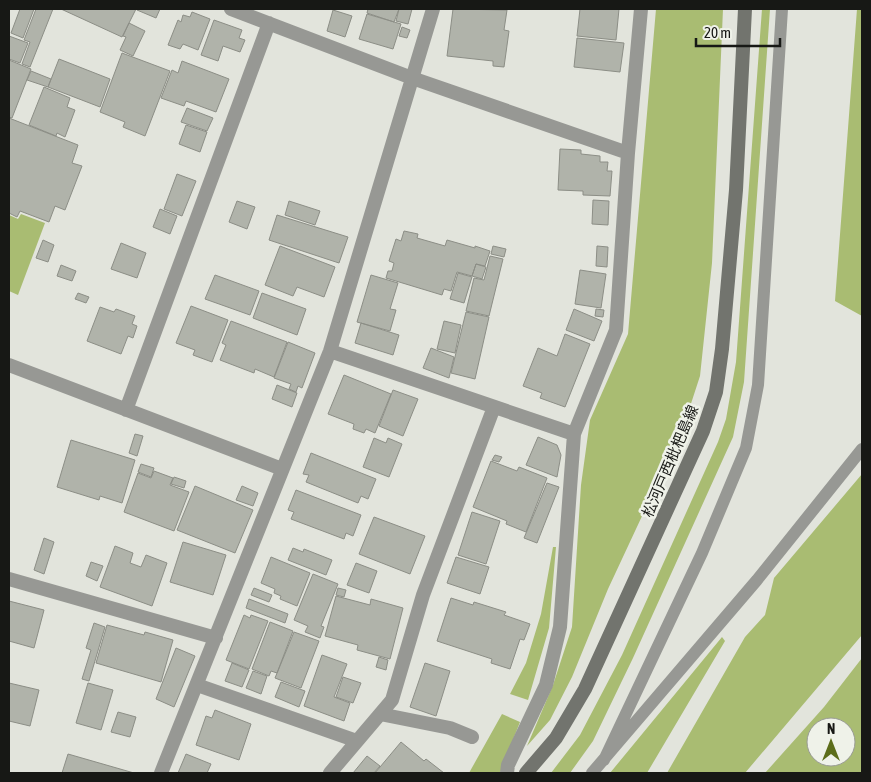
<svg xmlns="http://www.w3.org/2000/svg" width="871" height="782" font-family="'Asap Condensed','Noto Sans JP',sans-serif">
  <style>
    .green { fill: #a9bc72; fill-rule: evenodd }
    .building { fill: #b0b3aa; stroke: #8c8e86 }
    .lines { fill: none; stroke-linecap: round; stroke-linejoin: round }
    .service { stroke: #979894; stroke-width: 12 }
    .minor { stroke: #979894; stroke-width: 14 }
    .secondary { stroke: #72746e; stroke-width: 14 }
    .labels { text-anchor: middle; dominant-baseline: central; stroke-width: 5; stroke-linejoin: round; paint-order: stroke }
    .street-label { font-size: 15px; fill: #171815; stroke: #eff2e9 }
  </style>
  <rect width="100%" height="100%" fill="#e2e4dc"/>
  <path class="green" d="M656 9H723L712 263 700 376 685 422 665 474 650 499 608 589 572 677 550 720 527 746 553 685 572 627 581 485 590 420 628 334Z
    M762 9H770L744 382 733 437 633 658 593 741 570 773H551L580 735 622 655 718 442 726 419 736 362Z
    M857 9H862V316L835 301Z
    M21 214 45 223 18 295 9 291V215L18 219Z
    M862 474V635L745 773H667L745 637 765 615 774 578Z
    M553 547H556L549 628 528 700 510 694 526 663 541 614Z
    M722 637 725 641 647 773H610Z
    M862 658V773H765L824 707ZM816 727H846V757H816Z
    M502 714 520 722 500 773H469Z"/>
  <path class="building" d="M20 9H34L23 38 11 33Z
    M36 9H53L30 67 22 64 30 42 24 40Z
    M61 9H136L122 37Z
    M138 9H160L156 18 137 10Z
    M368 9H399L394 22 367 13Z
    M399 9H412L408 24 396 21Z
    M453 9 507 10 504 30 509 31 504 67 493 66V61L447 56Z
    M580 9H619L616 40 577 36Z
    M333 10 352 16 345 37 327 31Z
    M192 12 210 19 198 50 183 44 180 49 168 45 178 20 181 22 183 15 190 17Z
    M367 14 401 24 393 49 359 39Z
    M214 20 242 30 239 38 245 40 240 52 223 46 218 61 201 55Z
    M129 23 145 31 133 56 120 50 126 37 123 36Z
    M402 27 410 30 407 38 399 36Z
    M9 36 28 43 20 63 9 59Z
    M577 38 624 43 620 72 574 67Z
    M122 53 170 71 145 136 123 127 125 122 100 112Z
    M59 59 110 79 100 107 48 87Z
    M9 60 31 69 12 118 9 117Z
    M182 61 229 79 216 112 186 101 184 106 161 98 172 70 178 73Z
    M31 71 51 79 48 87 27 80Z
    M44 87 70 98 67 107 75 110 65 137 57 133 56 136 29 125Z
    M187 108 213 118 207 131 181 122Z
    M9 118 78 145 72 163 82 166 65 210 55 206 49 222 20 211 17 217 9 213Z
    M186 125 207 132 200 152 179 144Z
    M560 149 581 150V154L600 156V162H608L607 171H612L610 196 583 195V191L558 190Z
    M177 174 196 181 182 216 164 209Z
    M593 200 609 201 608 225 592 224Z
    M237 201 255 207 247 229 229 222Z
    M289 201 320 211 315 225 285 215Z
    M160 209 177 216 170 234 153 227Z
    M277 215 348 237 339 263 269 240Z
    M404 231 418 234 417 238 445 246 447 240 475 248V246L490 251 485 266 476 264 472 276 457 272 451 291 444 289 442 295 386 278 388 271H392L394 263 389 261 396 239 401 241Z
    M43 240 54 245 48 262 36 258Z
    M121 243 146 253 137 278 111 269Z
    M280 246 335 267 324 297 297 287 293 296 265 285Z
    M493 246 506 249 504 257 491 254Z
    M597 246 608 247 607 267 596 266Z
    M490 256 503 259 489 316 466 311 474 278 484 280Z
    M476 264 486 267 482 279 472 276Z
    M61 265 76 271 72 281 57 276Z
    M580 270 606 274 601 308 575 304Z
    M458 273 472 277 464 303 450 299Z
    M215 275 259 291 250 315 205 299Z
    M371 275 398 283 390 309 396 310 390 331 357 322Z
    M78 293 89 297 86 303 75 299Z
    M262 293 306 309 297 335 253 318Z
    M191 306 228 320 212 362 193 355 195 350 176 343Z
    M100 307 114 312 116 309 135 316 132 324 137 326 133 338 128 336 121 354 87 341Z
    M574 309 602 321 594 341 566 330Z
    M596 309 604 310 603 317 595 316Z
    M466 312 489 317 475 379 451 373Z
    M231 321 287 342 274 377 255 369 254 373 220 360 226 345 222 343Z
    M444 321 461 325 455 353 437 349Z
    M361 323 399 335 393 355 355 343Z
    M565 334 590 344 565 407 540 398 542 393 523 386 538 348 557 356Z
    M288 342 315 353 302 388 298 386 296 392 289 389 291 384 274 378Z
    M431 348 454 357 449 378 423 368Z
    M344 375 391 394 375 433 366 429 364 433 353 429 354 424 328 414Z
    M277 385 297 393 292 407 272 399Z
    M393 390 418 399 403 436 379 426Z
    M135 434 143 436 137 456 129 453Z
    M538 437 557 445 561 455 557 477 526 465Z
    M374 438 386 443 388 438 402 444 389 477 363 467Z
    M71 440 135 460 122 503 100 496 99 500 57 487Z
    M311 453 376 479 368 499 361 496 358 503 306 482 309 475 303 474Z
    M495 455 502 457 499 462 492 460Z
    M491 461 517 471 519 467 547 478 526 532 506 524 507 521 473 507Z
    M141 464 154 468 151 477 138 472Z
    M154 471 173 478 170 485 189 492 174 531 124 512 138 473 151 478Z
    M174 477 186 481 184 488 171 484Z
    M547 483 559 487 537 543 524 538Z
    M195 486 253 510 235 553 177 530Z
    M242 486 258 493 253 506 236 500Z
    M296 490 361 515 353 536 346 533 344 539 291 519 294 512 288 510Z
    M472 512 500 521 486 564 458 555Z
    M374 517 425 536 410 574 359 554Z
    M44 538 54 542 44 574 34 570Z
    M183 542 226 555 213 595 170 582Z
    M115 546 133 553 130 563 141 567 146 555 167 563 152 606 100 587Z
    M293 548 303 552 304 549 332 560 326 575 288 560Z
    M271 557 310 573 297 606 280 599 281 596 274 593 275 589 261 583Z
    M456 557 489 567 480 594 447 583Z
    M91 562 103 566 97 581 86 576Z
    M356 563 377 571 369 593 347 585Z
    M313 574 338 584 321 626 324 627 320 638 305 632 308 626 294 620Z
    M254 588 272 595 269 602 251 595Z
    M338 588 346 590 344 597 336 595Z
    M336 596 370 605 371 599 403 608 390 659 357 650 358 645 325 636Z
    M451 598 473 605 474 602 506 612 504 615 530 624 524 640 520 639 510 669 491 663 492 659 437 641Z
    M249 599 288 614 285 623 246 608Z
    M9 601 44 610 34 648 9 641Z
    M244 615 250 618 251 615 268 621 249 669 226 660Z
    M270 622 293 631 277 673 271 671 269 676 252 669Z
    M94 623 105 627 89 681 82 679 91 650 86 648Z
    M107 625 144 635 145 632 173 640 161 682 96 663Z
    M294 632 319 641 301 688 275 678Z
    M176 648 195 656 174 707 156 699Z
    M322 655 347 664 334 697 350 703 344 721 304 706Z
    M379 657 388 660 386 670 376 667Z
    M232 663 249 670 242 687 225 681Z
    M425 663 450 671 436 716 410 707Z
    M253 671 267 676 261 694 246 688Z
    M343 677 361 683 353 703 336 697Z
    M281 682 305 691 299 707 275 697Z
    M9 683 39 690 30 726 9 721Z
    M88 683 113 690 101 730 76 723Z
    M215 710 251 724 239 760 196 745 206 716 212 718Z
    M118 712 136 717 130 737 111 732Z
    M401 742 424 761 426 759 444 773H375Z
    M68 754 134 773H62Z
    M186 754 211 764 207 773H178Z
    M367 756 380 766 374 773H353Z"/>
  <g class="lines">
    <path class="service" d="M604 760 702 553 746 448 758 385 782 9
      M592 773 757 580 862 449"/>
    <path class="minor" d="M231 9 412 78 628 153
      M330 351 574 434
      M9 365 282 469
      M126 410 269 23
      M9 579 216 638
      M197 685 357 741
      M380 714 450 728 472 737
      M161 773 330 351 433 9
      M330 773 392 700 423 595 494 407
      M507 773 508 765 546 685 560 627 574 434 616 330 628 153 641 9"/>
    <path class="secondary" d="M526 773 556 738 585 689 703 431 716 392 722 349 736 190 745 9"/>
  </g>
  <g class="labels">
    <g class="street-label">
      <text transform="translate(670 461) rotate(-67)">松河戸西枇杷島線</text>
    </g>
  </g>
  <rect width="871" height="782" fill="none" stroke="#171815" stroke-width="20"/>
  <g transform="translate(831 742)"><circle r="24" fill="#eff2e9" stroke="#999b94"/>
  <path d="M0-4L9 19L0 12L-9 19Z" fill="#5c6d1a"/>
  <text y="-8" font-size="14" font-weight="bold" text-anchor="middle" fill="#171815">N</text>
  </g>
  <path d="M696 38v8h84v-8" fill="none" stroke="#171815" stroke-width="2.5"/>
  <text x="704" y="38" font-size="15" fill="#171815" stroke="#eff2e9" stroke-width="4" paint-order="stroke">20 m</text>
</svg>
